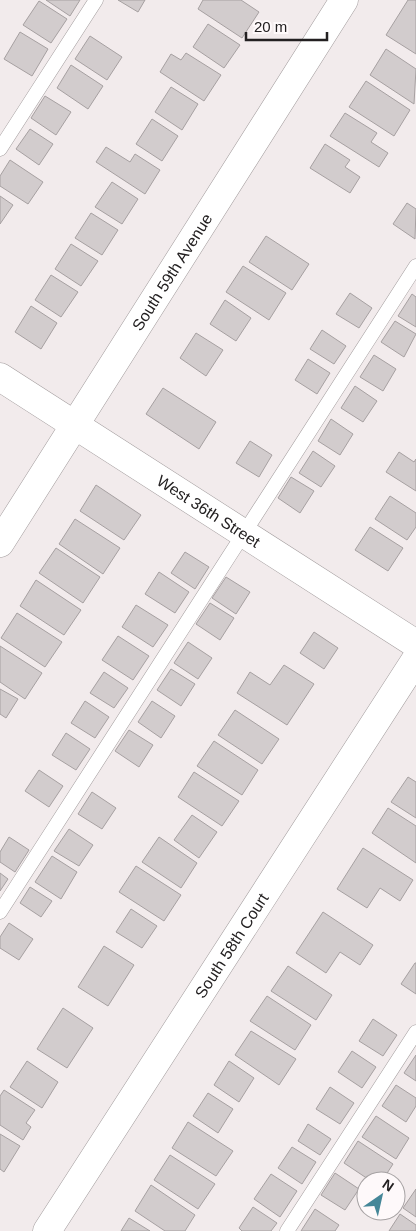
<svg xmlns="http://www.w3.org/2000/svg" width="416" height="1231" font-family="Helvetica,sans-serif">
  <style>
    .building { fill: #d2cccd; stroke: #a6a0a1 }
    .lines { fill: none; stroke-linecap: round; stroke-linejoin: round }
    .service-casing { stroke: #a29c9d; stroke-width: 15 }
    .minor-casing { stroke: #a29c9d; stroke-width: 29 }
    .service { stroke: #fff; stroke-width: 14 }
    .minor { stroke: #fff; stroke-width: 28 }
    .labels { text-anchor: middle; dominant-baseline: central; stroke-width: 4; stroke-linejoin: round; paint-order: stroke }
    .street-label { font-size: 16px; fill: #232021; stroke: #fef9fa }
  </style>
  <rect width="100%" height="100%" fill="#f2ebec"/>
  <path class="building" d="M46 0H80L70 16Z
    M118 0H145L138 12Z
    M203 0H241L259 12 242 38 198 9Z
    M408 0H416V54L386 35Z
    M39 1 67 19 51 43 23 25Z
    M208 24 240 45 224 68 193 47Z
    M20 32 48 49 32 76 4 59Z
    M90 36 122 57 107 80 75 59Z
    M386 49 416 69 414 104 370 75Z
    M186 53 221 75 204 101 160 72 171 54 181 60Z
    M71 65 103 86 88 109 57 88Z
    M366 81 410 110 394 136 349 107Z
    M171 87 198 104 182 130 155 112Z
    M45 96 71 112 56 135 31 118Z
    M345 113 377 133 371 142 388 153 379 167 330 136Z
    M152 119 178 136 162 161 136 144Z
    M30 129 53 144 39 165 16 149Z
    M325 144 350 160 345 167 360 177 350 193 310 168Z
    M106 147 130 162 135 154 160 170 145 194 96 162Z
    M10 160 43 182 28 204 0 186V176Z
    M112 182 138 199 122 224 95 207Z
    M0 196 13 205 0 224Z
    M407 203 416 209 415 239 393 224Z
    M91 213 118 230 102 255 75 238Z
    M266 236 309 264 292 290 249 262Z
    M71 244 98 261 81 286 55 269Z
    M243 266 286 293 269 320 226 292Z
    M51 275 78 292 61 317 35 300Z
    M350 293 372 308 359 328 336 314Z
    M412 294 416 297V327L398 316Z
    M225 300 251 318 236 341 210 324Z
    M31 306 57 323 41 349 15 332Z
    M395 321 416 334 404 357 381 342Z
    M322 330 346 346 334 364 310 349Z
    M196 333 223 350 206 376 180 358Z
    M374 355 396 369 383 391 360 377Z
    M308 359 330 373 317 394 295 380Z
    M355 386 377 401 363 422 341 408Z
    M163 388 216 422 199 449 146 414Z
    M331 419 353 434 340 455 318 441Z
    M250 441 272 455 259 477 236 463Z
    M313 451 335 466 321 487 299 473Z
    M399 452 414 462 416 459V491L386 472Z
    M291 477 314 491 300 513 278 498Z
    M96 485 141 515 124 540 80 511Z
    M390 496 416 513V527L407 540 375 519Z
    M75 519 120 548 103 574 59 544Z
    M370 527 403 548 388 571 355 550Z
    M56 548 100 577 83 603 39 573Z
    M185 552 209 567 195 589 171 573Z
    M159 572 189 592 175 613 145 594Z
    M226 577 250 592 236 614 212 598Z
    M36 580 81 610 64 635 20 606Z
    M210 603 234 618 220 640 196 624Z
    M136 605 168 625 153 647 122 627Z
    M17 613 62 642 45 667 1 638Z
    M314 632 338 648 324 669 300 653Z
    M118 636 149 656 133 680 102 660Z
    M188 642 212 658 198 679 174 663Z
    M0 646 42 673 25 699 0 682Z
    M284 665 314 684 287 725 237 693 250 672 270 685Z
    M171 669 195 684 181 706 157 690Z
    M104 672 128 688 114 708 90 693Z
    M0 689 18 699 6 718 0 714Z
    M85 701 109 717 95 738 71 723Z
    M152 701 175 716 161 738 138 722Z
    M235 710 279 739 262 764 218 735Z
    M129 730 153 745 139 767 115 751Z
    M66 733 90 749 76 770 52 755Z
    M214 741 258 770 242 795 197 766Z
    M39 770 63 786 49 807 25 791Z
    M194 772 239 801 222 826 178 797Z
    M408 777 416 782V818L391 802Z
    M92 792 116 808 102 829 78 814Z
    M388 808 416 826V863L372 833Z
    M192 815 217 832 199 858 174 840Z
    M69 829 93 845 79 866 54 851Z
    M9 837 29 850 15 872 0 862V852Z
    M159 837 197 863 181 888 142 862Z
    M363 848 413 880 400 901 380 888 367 908 337 889Z
    M52 856 77 872 61 899 35 882Z
    M136 866 181 895 164 921 119 892Z
    M0 873 8 879 0 891Z
    M30 887 52 901 41 917 20 903Z
    M131 909 157 926 142 948 116 932Z
    M323 912 373 945 360 965 340 952 326 973 296 953Z
    M9 923 33 939 19 960 0 948V937Z
    M104 946 134 965 108 1006 78 987Z
    M415 963H416V994L401 984Z
    M288 966 332 995 316 1020 271 991Z
    M267 996 311 1025 295 1050 250 1021Z
    M63 1008 93 1028 67 1068 37 1049Z
    M373 1019 397 1035 383 1056 359 1041Z
    M251 1031 296 1059 279 1085 235 1055Z
    M352 1051 376 1067 362 1088 338 1072Z
    M416 1055V1081L404 1073Z
    M27 1061 58 1082 42 1108 10 1087Z
    M229 1061 254 1078 239 1102 214 1085Z
    M396 1085 416 1098V1106L406 1122 382 1106Z
    M330 1087 354 1103 340 1124 316 1109Z
    M4 1090 35 1110 26 1123 31 1127 23 1140 0 1125V1096Z
    M208 1093 233 1109 218 1133 193 1116Z
    M376 1116 409 1138 396 1159 362 1137Z
    M188 1122 233 1151 216 1176 172 1148Z
    M308 1124 331 1139 320 1155 298 1141Z
    M0 1134 20 1146 4 1172 0 1169Z
    M358 1141 393 1164 382 1181H371L344 1163Z
    M292 1147 316 1162 302 1184 278 1168Z
    M170 1155 215 1184 198 1209 154 1180Z
    M335 1173 359 1189 345 1210 321 1195Z
    M271 1174 297 1191 280 1217 254 1199Z
    M151 1185 195 1215 185 1231H165L135 1211Z
    M416 1189V1217L403 1208Z
    M253 1207 277 1223 271 1231H242L239 1228Z
    M315 1209 339 1225 335 1231H301Z
    M400 1214 416 1225V1231H389Z
    M129 1218 150 1231H121Z"/>
  <g class="lines">
    <g class="service-casing">
      <path id="service" d="M0 149 96 0
        M0 912 416 266
        M287 1231 416 1032"/>
    </g>
    <g class="minor-casing">
      <g id="minor">
        <path id="s1" d="M0 377 416 644"/>
        <path id="s2" d="M0 543 344 0"/>
        <path id="s3" d="M47 1231 416 659"/>
      </g>
    </g>
    <use href="#service" class="service"/>
    <use href="#minor" class="minor"/>
  </g>
  <g class="labels">
    <g class="street-label">
      <text stroke="none"><textPath href="#s2" startOffset="321">South 59th Avenue</textPath></text>
      <text stroke="none"><textPath href="#s1" startOffset="248">West 36th Street</textPath></text>
      <text stroke="none"><textPath href="#s3" startOffset="340">South 58th Court</textPath></text>
    </g>
  </g>
  <g transform="translate(381 1196) rotate(34)"><circle r="24" fill="#fef9fa" stroke="#a6a2a3"/>
  <path d="M0-4L9 19L0 12L-9 19Z" fill="#458798"/>
  <text y="-8" font-size="14" font-weight="bold" text-anchor="middle" fill="#232021">N</text>
  </g>
  <path d="M246 32v8h81v-8" fill="none" stroke="#232021" stroke-width="2.5"/>
  <text x="254" y="32" font-size="15" fill="#232021" stroke="#fef9fa" stroke-width="4" paint-order="stroke">20 m</text>
</svg>
